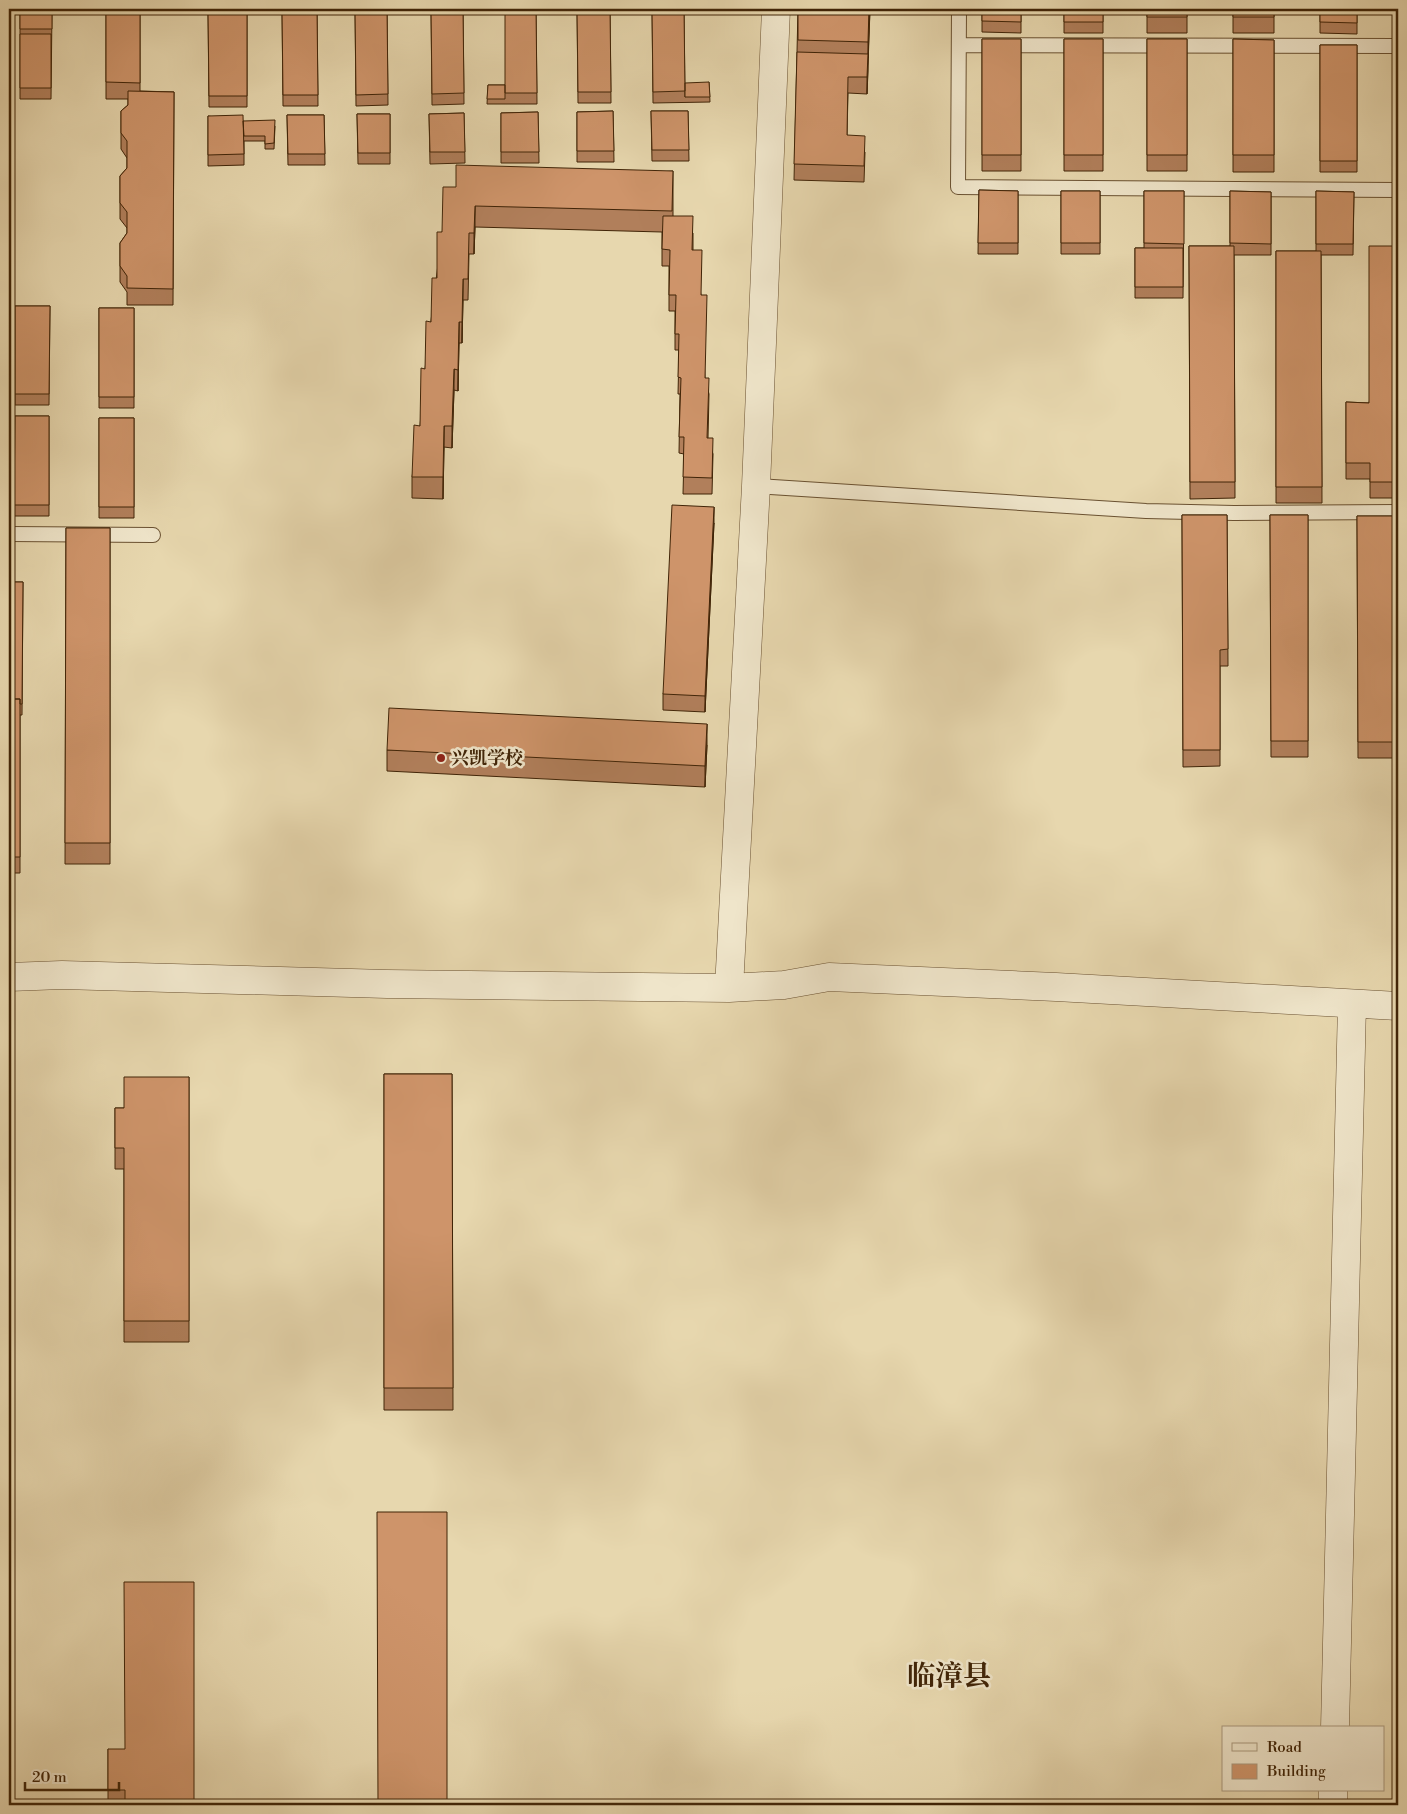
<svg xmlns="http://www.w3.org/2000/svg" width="1407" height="1814" font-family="'Libre Bodoni','Noto Serif SC',serif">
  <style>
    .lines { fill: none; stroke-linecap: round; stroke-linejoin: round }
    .lane-casing { stroke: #6a5131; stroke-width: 16 }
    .street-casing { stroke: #6a5131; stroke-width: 29 }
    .lane { stroke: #efe5ca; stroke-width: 14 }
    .street { stroke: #efe5ca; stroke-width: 28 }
    .wall { fill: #b17f5b; stroke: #402407 }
    .shaded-wall { fill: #90684a; stroke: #402407 }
    .building { fill: #ce946a; stroke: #402407 }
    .poi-dot { fill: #8f2418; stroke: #efe5ca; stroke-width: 2 }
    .labels { text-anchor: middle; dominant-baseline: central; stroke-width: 5; stroke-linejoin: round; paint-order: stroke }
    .poi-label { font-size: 18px; font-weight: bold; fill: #402407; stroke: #efe5ca; text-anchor: start }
    .town-label { font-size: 28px; font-weight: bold; fill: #402407; stroke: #efe5ca }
  </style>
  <rect width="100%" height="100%" fill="#e7d7ae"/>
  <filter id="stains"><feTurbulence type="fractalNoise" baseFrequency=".004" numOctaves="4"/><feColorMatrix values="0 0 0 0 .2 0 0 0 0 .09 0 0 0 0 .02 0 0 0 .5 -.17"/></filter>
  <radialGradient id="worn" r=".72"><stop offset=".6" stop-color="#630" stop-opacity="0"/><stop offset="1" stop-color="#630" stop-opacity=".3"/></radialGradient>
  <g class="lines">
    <g class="lane-casing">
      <path id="lane" d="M959 9 958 187 1398 190
        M959 45 1398 46
        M756 486 1146 511 1234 513 1398 512
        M9 534 153 535"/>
    </g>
    <g class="street-casing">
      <path id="street" d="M9 977 62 975 387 984 729 988 784 985 829 977 1056 987 1398 1006
        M729 988 756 486 776 9
        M1335 1728 1352 1004
        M1333 1805V1790"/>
    </g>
    <use href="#lane" class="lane"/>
    <use href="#street" class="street"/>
  </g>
  <path class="wall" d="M20 9H52L51 99H20Z
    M106 9H140V91L174 92 173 305H127V292L120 282V243L127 233V228L120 219V176L127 168V158L121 149V111L128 105V99H106Z
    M355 9H387L388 105 356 106Z
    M431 9H463L464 104 432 105Z
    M536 9 537 104H487L488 85H505Z
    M577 9H610L611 103H578Z
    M652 9H684L685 97 709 82 710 102 653 103Z
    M798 9H870L867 94 848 93 847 135 865 152 864 182 794 180Z
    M982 9H1021V33L982 32Z
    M1064 9H1103V33H1064Z
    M1147 9H1187V33H1147Z
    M1233 9H1274V33H1233Z
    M1320 9H1357V34L1320 33Z
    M247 10V107H209L208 11Z
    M282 10H317L318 106H283Z
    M982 39H1021V171H982Z
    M1064 39H1103V171H1064Z
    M1147 39H1187V171H1147Z
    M1233 39 1274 40V172H1233Z
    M1320 45H1357V172H1320Z
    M613 111 614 162H577V112Z
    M651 111H688L689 161H652Z
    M538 112 539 163H501V113Z
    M464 113 465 163 430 164 429 114Z
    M357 114H390V164H358Z
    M287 115H324L325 165H288Z
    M208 116 275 126 274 149H265V141H244V165L208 166Z
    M673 171V216L693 233V250L701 295 705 378 709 394 708 438 713 454 712 494H683L684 454 679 453 680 394H678L679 350H675V311H669V266H662V232L475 227 474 254H469L468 300H463L462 343H459L458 391 454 390 452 448 444 447 443 499 412 498V477L420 426 425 369 442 232 456 187Z
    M979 190 1018 191V254H978Z
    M1061 191H1100V254H1061Z
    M1144 191H1184L1183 298H1135V248H1144Z
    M1230 191 1271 192V255H1234L1235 498 1190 499 1189 246H1230Z
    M1316 191 1354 192 1353 255H1321L1322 503H1276V251H1316Z
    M1398 246V498H1370V479H1346V402L1369 403Z
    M15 306H50L49 405H15Z
    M99 308H134V408H99Z
    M15 416H49V516H14Z
    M99 418H134V518H99Z
    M1182 515H1227L1228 666H1220V766L1183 767Z
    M1270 515H1308V757H1271Z
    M1357 516H1394L1395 758H1358Z
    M714 523 705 712 663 710V694Z
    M66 528H110V864H65Z
    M9 582H23L22 715H20V873H9Z
    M707 745 705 787 387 771V750Z
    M384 1074H452L453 1410H384Z
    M189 1077V1342H124V1169H115V1108H124Z
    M108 1749 194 1805H108Z"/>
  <path class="shaded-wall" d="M869 9H870L868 58V42Z
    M868 54V71L867 94V77Z
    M475 206V227L474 254V233Z
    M463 279V300L462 343V322Z
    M459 322V343L458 391V370Z
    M454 369V390L452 448V426Z
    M444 426V447L443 499V477Z
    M714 507V523L705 712V696Z
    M707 724V745L705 787V766Z"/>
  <path class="building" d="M20 9H52V29H20Z
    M106 9H140V83L106 82Z
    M355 9H387L388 94 356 95Z
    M431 9H463L464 93 432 94Z
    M505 9H536L537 93H505Z
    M577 9H610L611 92H578Z
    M652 9H684L685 91 653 92Z
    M798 9H869L868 42 798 40Z
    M982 9H1021V22L982 21Z
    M1064 9H1103V22H1064Z
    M1147 9H1187V17H1147Z
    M1233 9H1274V17H1233Z
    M1320 9H1357V23L1320 22Z
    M247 10V96H209L208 11Z
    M282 10H317L318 95H283Z
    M20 34H51V88H20Z
    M982 39H1021V155H982Z
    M1064 39H1103V155H1064Z
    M1147 39H1187V155H1147Z
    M1233 39 1274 40V155H1233Z
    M1320 45H1357V161H1320Z
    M797 52 868 54 867 77H848L847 135 865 136 864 166 794 164Z
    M709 82 710 97H685V83Z
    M488 85H505V99H487Z
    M128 91 174 92 173 289 127 288V276L120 266V243L127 233V212L120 203V176L127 168V141L121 133V111L128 105Z
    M613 111 614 151H577V112Z
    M651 111H688L689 150H652Z
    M538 112 539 152H501V113Z
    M464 113 465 152H430L429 114Z
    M357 114H390V153H358Z
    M243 115 244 154 208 155V116Z
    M287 115H324L325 154H288Z
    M275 120 274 143 265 144V136H244L243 121Z
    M456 165 673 171 672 211 475 206 474 233H469L468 279H463L462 322H459L458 370 454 369 452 426H444L443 477H412L414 425 420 426 421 368 425 369 426 321 431 322 432 278H437V232H442L443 187H456Z
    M979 190 1018 191V243H978Z
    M1061 191H1100V243H1061Z
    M1144 191H1184V244L1144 243Z
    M1230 191 1271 192V244L1230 243Z
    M1316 191 1354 192 1353 244H1316Z
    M663 216H693L692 250H702L701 295H707L705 378H709L707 438H713L712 478 683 477 684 437H679L681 378 678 377 679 334H675L676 295H669L670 250 662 249Z
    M1189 246H1234L1235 482H1190Z
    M1369 246H1398V482H1370V463H1346V402L1369 403Z
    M1135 248H1183V287H1135Z
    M1276 251H1321L1322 487H1276Z
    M15 306H50L49 394H15Z
    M99 308H134V397H99Z
    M15 416H49V505H14Z
    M99 418H134V507H99Z
    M672 505 714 507 705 696 663 694Z
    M1182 515H1227L1228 649 1220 650V750H1183Z
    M1270 515H1308V741H1271Z
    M1357 516H1394L1395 742H1358Z
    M66 528H110V843H65Z
    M9 582H23L22 704H20V699H9Z
    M9 699H20V857H9Z
    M389 708 707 724 705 766 387 750Z
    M384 1074H452L453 1388H384Z
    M124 1077H189V1321H124V1148H115V1108H124Z
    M377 1512H447V1805H378Z
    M124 1582H194V1805H125V1790H108V1749H125Z"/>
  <circle class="poi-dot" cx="441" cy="758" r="5"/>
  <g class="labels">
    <g class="poi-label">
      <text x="451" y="758">兴凯学校</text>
    </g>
    <g class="town-label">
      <text x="949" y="1676">临漳县</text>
    </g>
  </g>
  <rect width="1407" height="1814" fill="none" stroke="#e7d7ae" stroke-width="30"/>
  <rect x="10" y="10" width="1387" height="1794" fill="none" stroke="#402407" stroke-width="2.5"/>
  <rect x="15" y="15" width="1377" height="1784" fill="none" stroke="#402407"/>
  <rect x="1222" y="1726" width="162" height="65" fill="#efe5ca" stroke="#a9987c"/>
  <rect x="1232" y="1743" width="25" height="8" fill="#efe5ca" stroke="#a9987c"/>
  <text x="1267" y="1752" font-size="15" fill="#402407">Road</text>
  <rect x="1232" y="1764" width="25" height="15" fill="#ce946a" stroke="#a9987c"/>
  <text x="1267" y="1776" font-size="15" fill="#402407">Building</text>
  <path d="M25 1782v8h94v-8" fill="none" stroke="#402407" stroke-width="2.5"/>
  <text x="32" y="1782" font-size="15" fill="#402407" stroke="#efe5ca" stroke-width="4" paint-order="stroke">20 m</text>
  <rect width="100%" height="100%" filter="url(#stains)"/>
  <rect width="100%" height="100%" fill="url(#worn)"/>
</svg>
